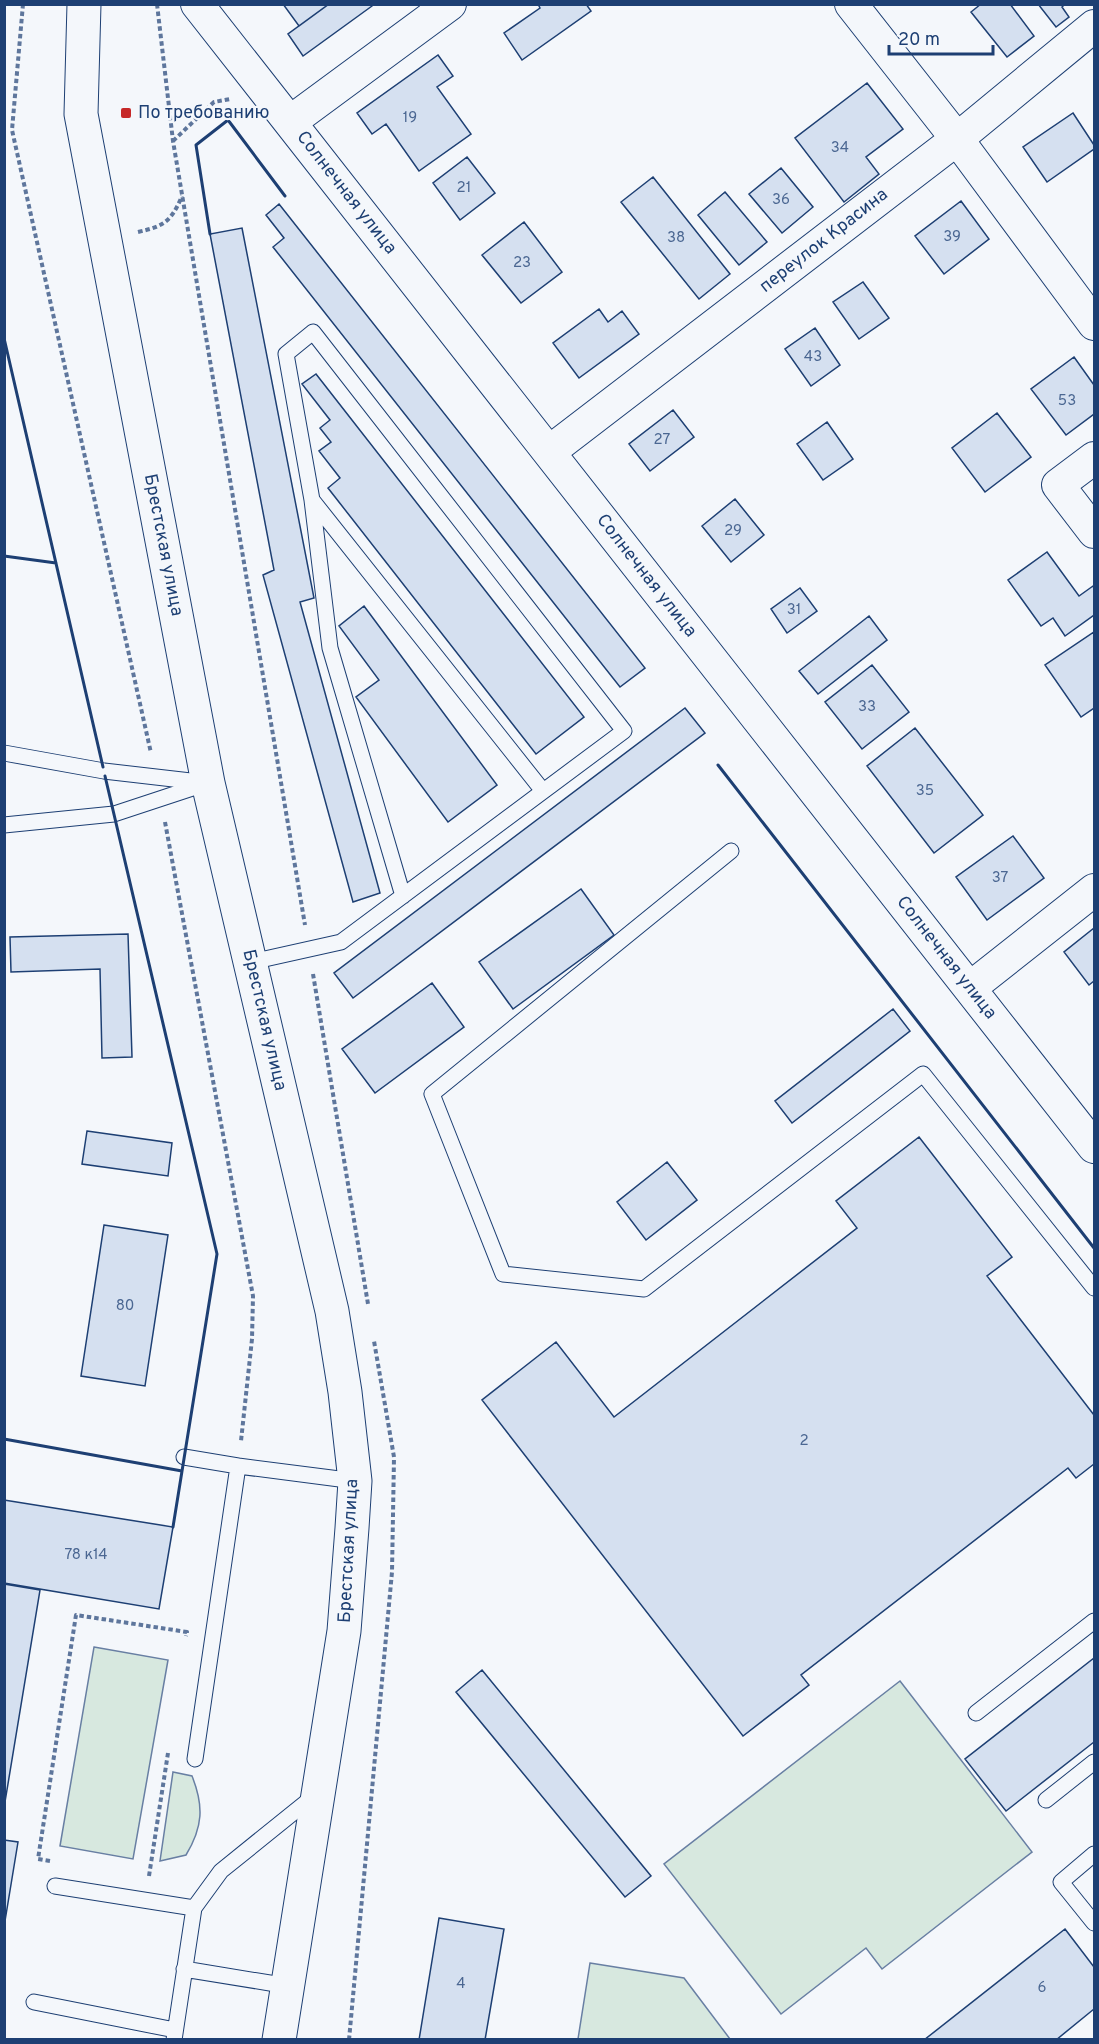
<svg xmlns="http://www.w3.org/2000/svg" width="1099" height="2044" font-family="Overpass,sans-serif">
  <style>
    .green { fill: #d7e8df; stroke: #687fa3; stroke-width: 1.5 }
    .building { fill: #d5e0f0; stroke: #1d3f73; stroke-width: 1.5 }
    .lines { fill: none; stroke-linecap: round; stroke-linejoin: round }
    .lane-casing { stroke: #1d3f73; stroke-width: 17 }
    .street-casing { stroke: #1d3f73; stroke-width: 34 }
    .secondary-casing { stroke: #1d3f73; stroke-width: 35 }
    .path { stroke: #5e769c; stroke-width: 4; stroke-dasharray: 4.5 3; stroke-linecap: butt }
    .lane { stroke: #f4f7fb; stroke-width: 15 }
    .street { stroke: #f4f7fb; stroke-width: 32 }
    .secondary { stroke: #f4f7fb; stroke-width: 33 }
    .wall { stroke: #1d3f73; stroke-width: 3 }
    .poi-dot { fill: #c62828; stroke: #f4f7fb; stroke-width: 2 }
    .labels { text-anchor: middle; dominant-baseline: central; stroke-width: 4.5; stroke-linejoin: round; paint-order: stroke }
    .number-label { font-size: 15px; fill: #4b6792 }
    .poi-label { font-size: 18px; fill: #1d3f73; stroke: #f4f7fb; text-anchor: start }
    .street-label { font-size: 18px; fill: #1d3f73; stroke: #f4f7fb }
  </style>
  <rect width="100%" height="100%" fill="#f4f7fb"/>
  <path class="green" d="M94 1647 168 1660 133 1859 60 1846Z
    M900 1681 1032 1852 882 1969 866 1948 781 2014 664 1864Z
    M173 1772 192 1776C204 1806 203 1827 186 1855L160 1861Z
    M590 1963 684 1978 730 2039H578Z"/>
  <path class="building" d="M283 4H329L299 26Z
    M329 4H370L372 6 303 56 288 34Z
    M538 4H586L591 11 522 60 504 33 540 8Z
    M981 4H1010L1034 36 1007 57 971 12Z
    M1038 4H1065L1062 7 1069 17 1056 27Z
    M438 55 453 76 437 87 471 134 419 171 386 124 372 134 357 113Z
    M867 83 903 129 866 157 879 174 844 202 795 138Z
    M1073 113 1094 145V149L1047 182 1023 147Z
    M467 157 495 193 460 220 433 183Z
    M781 168 813 207 782 233 749 194Z
    M653 177 730 274 699 299 621 202Z
    M725 192 767 242 739 265 698 215Z
    M961 201 989 239 944 274 915 236Z
    M279 204 645 668 620 687 273 247 284 238 266 215Z
    M524 222 562 272 521 303 482 255Z
    M242 228 314 598 300 602 380 893 353 902 263 575 274 570 210 234Z
    M863 282 889 318 859 339 833 302Z
    M599 309 608 322 622 311 639 334 579 378 553 343Z
    M815 328 840 365 811 386 785 349Z
    M1074 357 1094 385V414L1066 435 1031 389Z
    M316 374 584 717 536 754 328 488 340 478 319 451 331 442 320 428 330 420 302 384Z
    M673 410 694 437 650 471 629 444Z
    M997 413 1031 457 985 492 952 448Z
    M827 422 853 459 823 480 797 444Z
    M735 499 764 535 731 562 702 526Z
    M1047 552 1079 596 1093 586 1094 588V615L1065 636 1053 618 1041 626 1008 580Z
    M800 588 817 611 787 633 771 609Z
    M364 606 497 785 448 822 356 697 379 680 339 626Z
    M869 616 887 640 818 694 799 671Z
    M1094 632V708L1081 717 1045 665Z
    M872 665 909 712 862 749 825 702Z
    M685 708 705 733 353 998 334 973Z
    M915 728 983 815 934 853 867 766Z
    M1013 836 1044 878 987 920 956 877Z
    M581 889 614 935 513 1009 479 962Z
    M1094 928V981L1089 985 1064 952Z
    M128 934 132 1057 102 1058 100 969 11 972 10 937Z
    M432 983 464 1027 375 1093 342 1049Z
    M893 1009 910 1031 792 1123 775 1101Z
    M87 1131 172 1143 168 1176 82 1164Z
    M919 1137 1012 1257 987 1276 1094 1415V1464L1076 1478 1068 1468 801 1675 809 1685 743 1736 482 1400 556 1342 614 1417 857 1228 836 1201Z
    M667 1162 697 1200 646 1240 617 1202Z
    M104 1225 168 1235 145 1386 81 1376Z
    M4 1500 173 1527 159 1609 4 1583Z
    M4 1584 40 1590 4 1808Z
    M1094 1658V1742L1006 1811 965 1759Z
    M482 1670 651 1876 625 1897 456 1692Z
    M4 1840 18 1842 4 1927Z
    M439 1918 504 1929 485 2040H419Z
    M1065 1929 1094 1967V2009L1056 2040H924Z"/>
  <g class="lines">
    <g class="lane-casing">
      <path id="lane" d="M312 500 543 791
        M4 753 104 771 208 783 114 814 4 825
        M731 851 432 1094 503 1274 644 1289 923 1074 1094 1288
        M251 962 341 942 624 731 313 332 286 354 312 500 330 648 403 896
        M184 1457 238 1466
        M976 1713 1094 1621
        M195 1759 238 1466 355 1481
        M1046 1800 1094 1762
        M1094 1854 1061 1882 1094 1923
        M55 1886 194 1908
        M184 1969 288 1986
        M34 2002 175 2030
        M174 2040 194 1908 221 1871 314 1796"/>
    </g>
    <g class="street-casing">
      <path id="street" d="M197 4 1094 1147
        M851 4 957 139 1094 324
        M290 122 450 4
        M549 452 957 139 1094 26
        M1094 458 1058 485 1094 532
        M970 988 1094 890"/>
    </g>
    <g class="secondary-casing">
      <path id="secondary" d="M84 4 81 114 208 783 332 1311 345 1392 355 1481 352 1528 344 1631 279 2040"/>
    </g>
    <path class="path" d="M23 4 12 130 151 753
      M157 4 173 141 305 925
      M173 141 214 102 230 99
      M138 232C164 226 171 222 182 196
      M165 822 253 1296 252 1339 241 1441
      M313 974 368 1304
      M50 1861 38 1859 76 1615 187 1632 186 1636
      M149 1876 168 1753
      M349 2040 392 1572 394 1457 374 1341"/>
    <use href="#lane" class="lane"/>
    <use href="#street" class="street"/>
    <use href="#secondary" class="secondary"/>
    <path class="wall" d="M210 234 196 145 228 120 285 196
      M4 338 103 767
      M4 556 56 563
      M718 765 1094 1248
      M105 776 217 1254 173 1527
      M4 1439 182 1471"/>
  </g>
  <rect class="poi-dot" x="120" y="107" width="12" height="12" rx="3"/>
  <g class="labels">
    <g class="number-label">
      <text x="410" y="118">19</text>
      <text x="840" y="148">34</text>
      <text x="464" y="188">21</text>
      <text x="781" y="200">36</text>
      <text x="952" y="237">39</text>
      <text x="676" y="238">38</text>
      <text x="522" y="263">23</text>
      <text x="813" y="357">43</text>
      <text x="1067" y="401">53</text>
      <text x="662" y="440">27</text>
      <text x="733" y="531">29</text>
      <text x="794" y="610">31</text>
      <text x="867" y="707">33</text>
      <text x="925" y="791">35</text>
      <text x="1000" y="878">37</text>
      <text x="125" y="1306">80</text>
      <text x="804" y="1441">2</text>
      <text x="86" y="1555">78 к14</text>
      <text x="461" y="1984">4</text>
      <text x="1042" y="1988">6</text>
    </g>
    <g class="poi-label">
      <text x="138" y="113">По требованию</text>
    </g>
    <g class="street-label">
      <text transform="translate(346 193) rotate(52)">Солнечная улица</text>
      <text transform="translate(824 241) rotate(-38)">переулок Красина</text>
      <text transform="translate(163 545) rotate(79)">Брестская улица</text>
      <text transform="translate(646 576) rotate(52)">Солнечная улица</text>
      <text transform="translate(946 958) rotate(52)">Солнечная улица</text>
      <text transform="translate(264 1020) rotate(77)">Брестская улица</text>
      <text transform="translate(349 1551) rotate(-87)">Брестская улица</text>
    </g>
  </g>
  <rect width="1099" height="2044" fill="none" stroke="#1d3f73" stroke-width="12"/>
  <path d="M889 45v9h104v-9" fill="none" stroke="#1d3f73" stroke-width="3"/>
  <text x="898" y="45" font-size="18" fill="#1d3f73" stroke="#f4f7fb" stroke-width="4.5" paint-order="stroke">20 m</text>
</svg>
